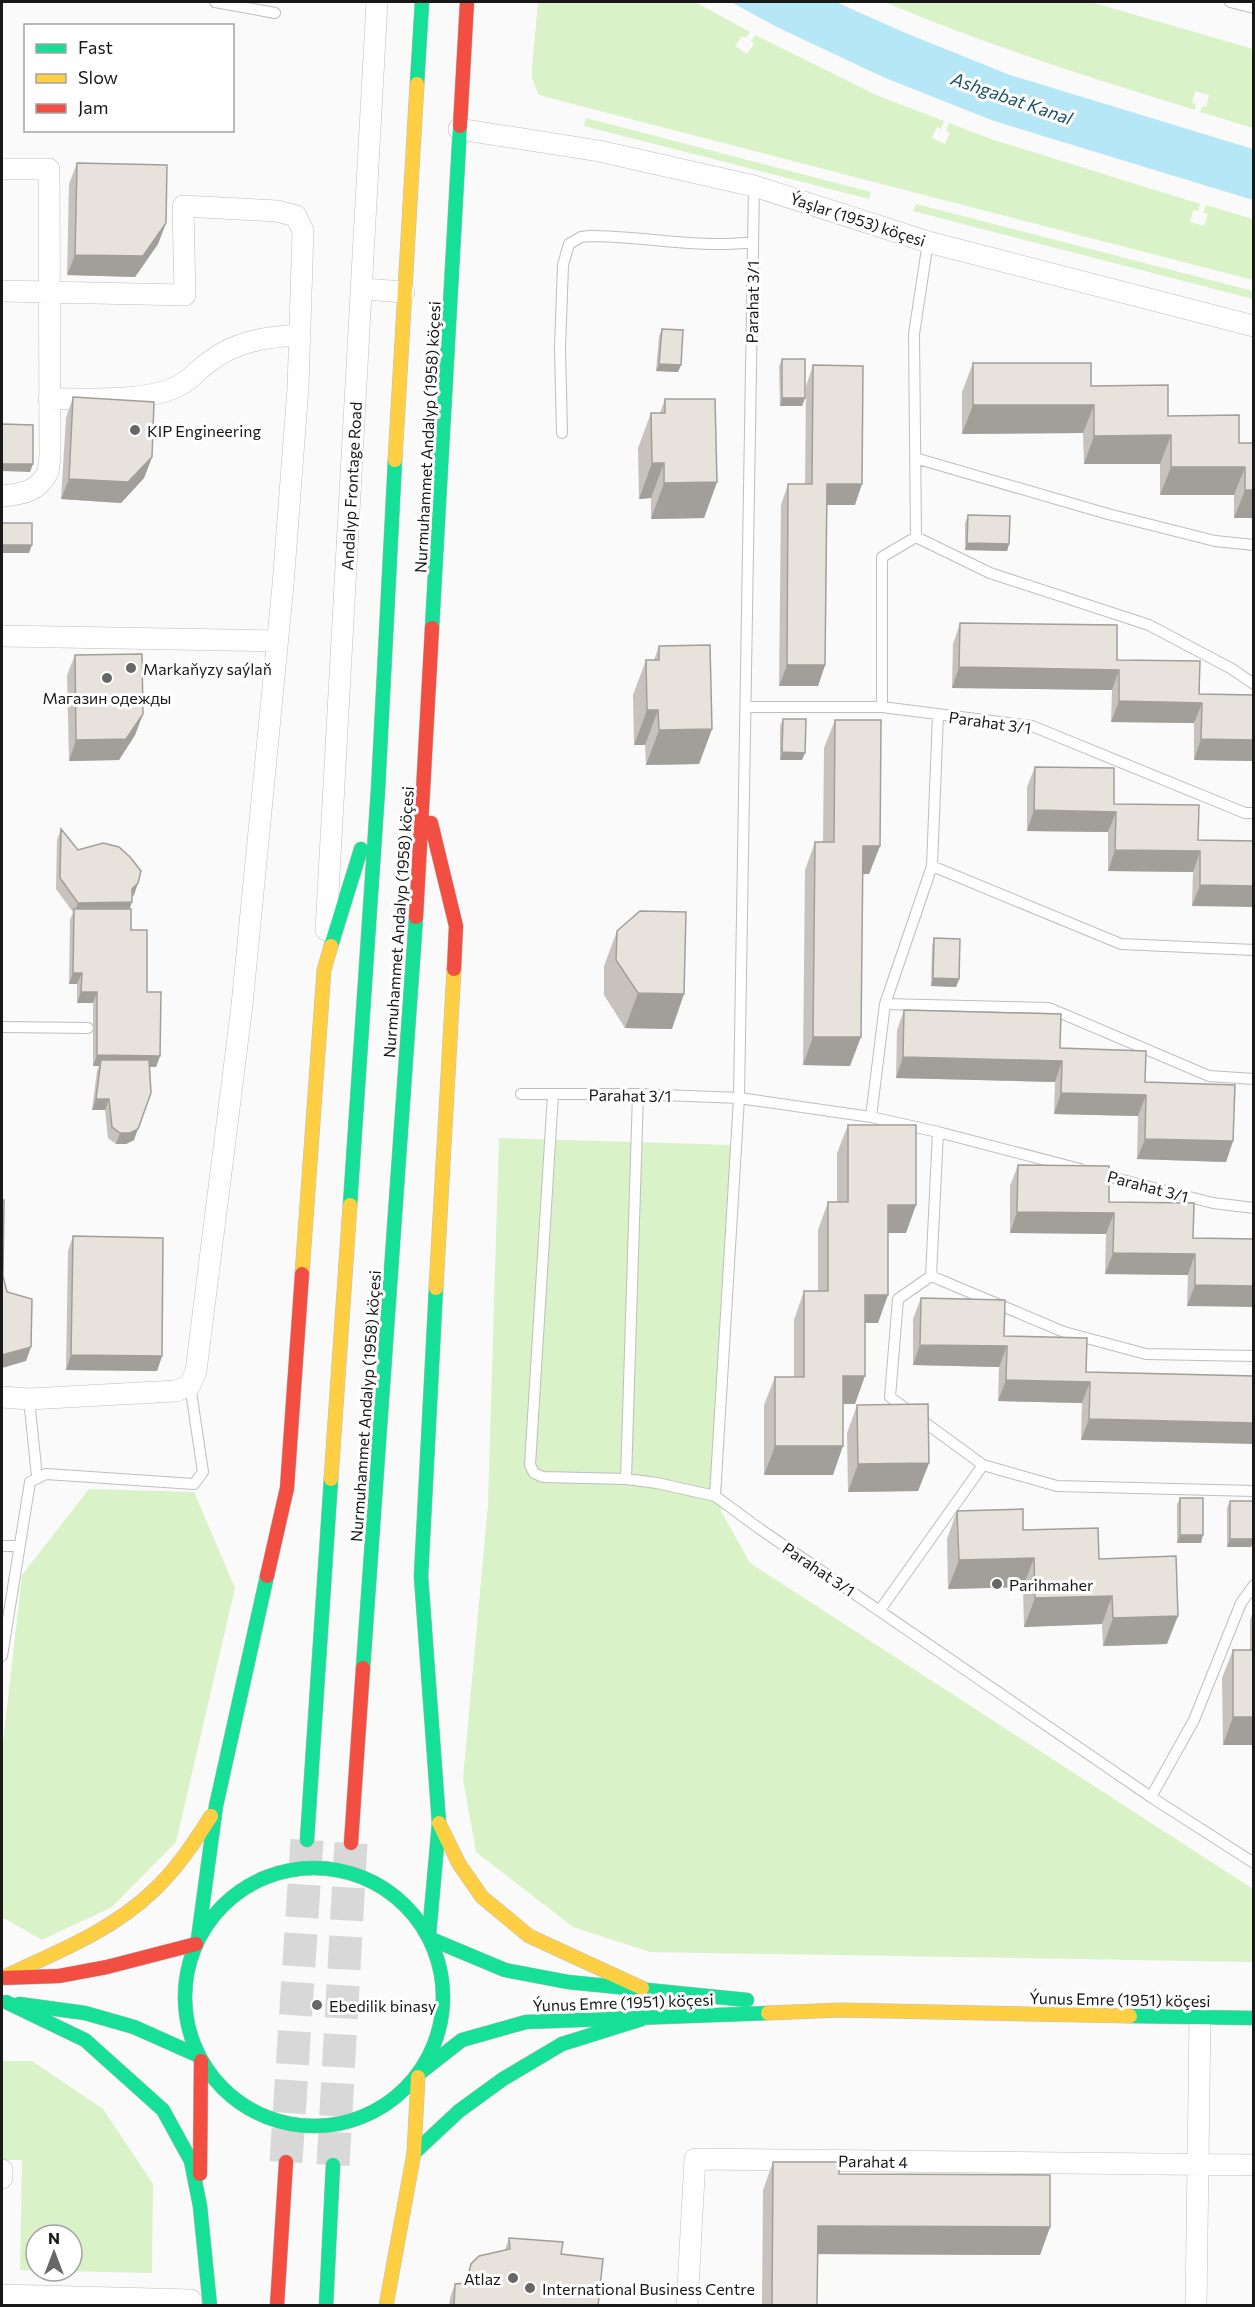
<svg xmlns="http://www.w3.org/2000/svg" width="1255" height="2307" font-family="Commissioner,sans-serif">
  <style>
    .green { fill: #d9f2c8 }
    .water { fill: #b6e7f6 }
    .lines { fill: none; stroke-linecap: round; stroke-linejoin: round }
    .primary-tunnel { stroke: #d8d8d8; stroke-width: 33; stroke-dasharray: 33 16; stroke-linecap: butt }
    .lane-casing { stroke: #bebebe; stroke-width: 12 }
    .street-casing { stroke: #bebebe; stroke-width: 22 }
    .fast-casing { stroke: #bebebe; stroke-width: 15 }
    .slow-casing { stroke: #bebebe; stroke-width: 15 }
    .jam-casing { stroke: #bebebe; stroke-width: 15 }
    .lane { stroke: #fefefe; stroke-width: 10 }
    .street { stroke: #fefefe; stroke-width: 21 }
    .fast { stroke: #16e098; stroke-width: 14 }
    .slow { stroke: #ffcf43; stroke-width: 14 }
    .jam { stroke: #f24e42; stroke-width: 14 }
    .wall { fill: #c7c2bd }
    .shaded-wall { fill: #a29e9a }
    .building { fill: #e7e2dc; stroke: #a29e9a; stroke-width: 1.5 }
    .poi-dot { fill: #676767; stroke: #fff; stroke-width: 2 }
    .labels { text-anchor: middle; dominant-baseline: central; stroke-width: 6; stroke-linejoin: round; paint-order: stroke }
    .street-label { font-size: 16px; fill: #181818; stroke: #fff }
    .poi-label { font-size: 16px; fill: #181818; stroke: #fff; text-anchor: start }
    .water-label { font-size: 18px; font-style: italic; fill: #1d5464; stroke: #fff }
  </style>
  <rect width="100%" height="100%" fill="#fafafa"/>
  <path class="green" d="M538 2H695L750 32 746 38 742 36 735 46 747 54 754 44 751 41 755 35 876 95 944 121 941 129 937 127 932 138 945 144 950 133 946 131 949 123 991 139 1200 204 1198 211 1193 210 1190 222 1204 226 1208 214 1203 213 1206 205 1253 219V280L542 96 538 94 532 78V68Z
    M885 2H1091L1253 49V128L1200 112 1202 106 1206 107 1209 95 1195 91 1192 103 1196 104 1195 110C1090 78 986 45 885 2Z
    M586 118 871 192 869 199 584 126Z
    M916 204 1253 291V299L913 211Z
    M499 1138 732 1145 721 1511 750 1563 1253 1889V1962L650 1952 573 1927 476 1852 463 1779 488 1504Z
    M89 1489 194 1492 235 1588 176 1842 112 1907 42 1940 2 1917V1751L22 1575Z
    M2 2061H32L103 2109 153 2184 152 2273 64 2271H72V2235H36V2270H20L22 2160H2Z"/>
  <path class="water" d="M731 2H836L903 32 1010 75 1253 149V200L994 121 883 77 779 28Z"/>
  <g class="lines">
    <path class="primary-tunnel" d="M286 2162 307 1840
      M333 2165 351 1843"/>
    <g class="lane-casing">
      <path id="lane" d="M215 2 275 13
        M1230 2 1254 8
        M754 186 739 1098 715 1496 760 1529 1151 1797 1254 1863
        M562 433 560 348 563 265 569 244 581 237 589 236C644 236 698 249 753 242
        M915 458 1108 514 1215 541 1254 545
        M916 537 990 573 1149 625 1232 669 1254 684
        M747 707H882L1032 726 1245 813H1254
        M882 707V557L916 537 914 334 928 242
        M932 866 1121 944 1254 950
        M885 1004 1049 1008 1209 1076 1254 1079
        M2 1027 88 1028
        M521 1094H638L739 1098 871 1117 938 1132 1080 1169
        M553 1094 530 1465 534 1473 543 1477 626 1479
        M638 1094 626 1479 657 1483 715 1496
        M871 1117 885 1004 932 866 938 714
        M938 1132 931 1276 898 1299 890 1397 983 1465 1057 1486 1254 1491
        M1095 1173 1213 1203 1254 1208
        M931 1276 1064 1332 1146 1354 1254 1356
        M29 1399 37 1477
        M2 1546H20
        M880 1610 983 1465
        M2 1656 30 1482 46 1474 194 1484 203 1472 190 1385
        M1151 1797 1194 1720 1241 1603 1254 1585"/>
    </g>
    <g class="street-casing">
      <path id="street" d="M459 129 599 151 754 186 928 242 1254 326
        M2 169H49L50 457 48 472C38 492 22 494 2 496
        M363 289 404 292
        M2 291 185 295 183 206 277 211 296 216 303 231 298 388 283 585 242 1005 196 1371 190 1385 176 1391 29 1399 2 1397
        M49 399C86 398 148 403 180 385 191 379 199 369 209 362 236 341 266 337 299 335
        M2 636 277 641
        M326 930 377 2
        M2 2170V2178
        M2 2295 191 2300
        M687 2306 695 2159 1254 2165
        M1196 2306 1200 2017"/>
    </g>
    <g class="fast-casing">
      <path id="fast" d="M417 84 422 2
        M432 628 460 126
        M331 946 361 849
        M350 1205 378 790 395 460
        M363 1668 416 917
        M307 1840 331 1479
        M185 1997a129 129 0 1 1 258 0a129 129 0 1 1-258 0Z
        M429 1935 439 1823 421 1576 436 1288
        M198 1939 216 1806 267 1576
        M431 1939 505 1970 568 1982 747 2000
        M6 2002 85 2040 163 2110 191 2161 200 2206 210 2306
        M19 2004 85 2013 134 2027 199 2056
        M1130 2016 1254 2018
        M421 2072 462 2040 526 2022 768 2013
        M414 2153 459 2111 503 2079 562 2044 642 2019
        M326 2306 333 2165"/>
    </g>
    <g class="slow-casing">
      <path id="slow" d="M395 460 417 84
        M302 1274 324 970 331 946
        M436 1288 454 969
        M331 1479 350 1205
        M439 1823 459 1864 482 1897 529 1936 642 1988
        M2 1978C54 1953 110 1932 152 1892 176 1870 194 1843 211 1816
        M768 2013 841 2010 1130 2016
        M386 2306 414 2153 418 2077"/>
    </g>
    <g class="jam-casing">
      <path id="jam" d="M460 126 467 2
        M431 823 456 926 454 969
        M416 917 432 628
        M267 1576 287 1488 302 1274
        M351 1843 363 1668
        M2 1978 59 1976 107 1967 196 1944
        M200 2174 201 2061
        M277 2306 286 2162"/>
    </g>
    <use href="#lane" class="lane"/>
    <use href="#street" class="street"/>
    <use href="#fast" class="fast"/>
    <use href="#slow" class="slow"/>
    <use href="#jam" class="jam"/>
  </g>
  <path class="wall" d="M77 163 166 223 158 244 135 277 67 275 69 184Z
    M662 329 678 372 656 371 659 336Z
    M782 359 805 398 802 406H780L779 366Z
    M973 363 1091 386 1239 443H1254V518H1234V495H1160V464H1084L1083 433 962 434V392Z
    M813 365 855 505H827L825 665 818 686H779L781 505 788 484H805L806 386Z
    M73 397 152 457 144 478 121 503 61 499 66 418Z
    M665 399 717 482 704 518 651 519V498L639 499 638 448 651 413H660Z
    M968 515 1009 544 1007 551 965 550V523Z
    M960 623 1117 660 1199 694 1254 695V761L1194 760V723L1111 722 1112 690 952 688 953 644Z
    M659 646 712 729 699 764 646 765 645 745H634L633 695 646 660H654Z
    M75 655 143 714 135 735 119 760 69 761 67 675Z
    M783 719 802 760H780V726Z
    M835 720 880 846 869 874H863L850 1066 803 1065 805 870 815 842H823L824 748Z
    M1035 767 1114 804 1198 840 1254 841 1192 906 1193 872 1108 871V832L1027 831V787Z
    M61 829 78 850 134 895 132 896 130 909 131 930 160 1056 156 1067H149L134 1140 126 1144H116L108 1138 105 1110H92L97 1071 99 1066H93V1003H77V984H69L70 920 73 912 56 889 57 840Z
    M617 931 672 1029 625 1028 604 995V966Z
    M934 938 959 979 956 987 931 986 932 946Z
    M904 1010 1060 1048 1145 1082 1233 1141 1226 1162 1137 1159 1138 1116 1054 1114 1055 1082 896 1078 897 1030Z
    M848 1125 906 1233H888L878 1323H865L855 1404H843L833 1475H764V1405L775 1377H794V1320L804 1291H818V1230L828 1202H837V1153Z
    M1018 1165 1109 1202 1193 1238 1254 1239 1187 1306 1188 1275 1105 1274 1106 1234 1010 1233V1186Z
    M73 1236 162 1356 157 1371 66 1370 68 1251Z
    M921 1298 1004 1336 1086 1372 1254 1376 1081 1440 1082 1403 998 1401 999 1367 913 1365V1319Z
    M857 1405 929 1463 918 1491 848 1492 847 1433Z
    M1180 1498 1201 1543H1177V1505Z
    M1230 1501H1254V1540L1251 1547H1227V1508Z
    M957 1511 1023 1530 1099 1559 1167 1644 1103 1646 1102 1624 1024 1627 1023 1587 948 1589 947 1539Z
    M1254 1609V1745H1223L1222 1678 1233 1650H1250V1620Z
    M773 2162 839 2174 1050 2227 1040 2255 817 2254V2306H762L763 2190Z
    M509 2238 561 2254 598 2306H449L450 2298 455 2284 465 2283 471 2264 505 2250Z"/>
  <path class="shaded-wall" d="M166 223 158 244 135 277 67 275 75 255Z
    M659 364 681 365 678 372 656 371Z
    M782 398H805L802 406H780Z
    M973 405H1094L1083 433 962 434Z
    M1171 435 1160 464H1084L1094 436Z
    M152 457 144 478 121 503 61 499 69 479Z
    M652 463H664L651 498 639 499Z
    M2 464H33L30 472 2 471Z
    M1171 467H1245L1234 495H1160Z
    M717 482 704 518 651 519 664 483Z
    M827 484H862L855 505H819Z
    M1245 490H1254V518H1234Z
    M967 543 1009 544 1007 551 965 550Z
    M2 545H32L29 553H2Z
    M787 665H825L818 686H779Z
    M959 667 1119 670 1112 690 952 688Z
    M1119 701 1202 703 1194 723 1111 722Z
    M647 710H658L645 745H634Z
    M143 714 135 735 119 760 69 761 76 740Z
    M712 729 699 764 646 765 659 730Z
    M1201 739 1254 740V761L1194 760Z
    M782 752 805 753 802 760H780Z
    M1034 810 1116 812 1108 832 1027 831Z
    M863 846H880L869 874H853Z
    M1115 850 1200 851 1193 872 1108 871Z
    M138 883 134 895 128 900 132 889Z
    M1200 885 1254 886V907L1192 906Z
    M132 902 128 913 74 914 78 903Z
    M73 973H82L77 984H69Z
    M933 978 959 979 956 987 931 986Z
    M81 992H97L93 1003H77Z
    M638 993 684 994 672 1029 625 1028Z
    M813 1037H861L850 1066 803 1065Z
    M97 1055 160 1056 156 1067 100 1066 101 1060 99 1066H93Z
    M903 1057 1062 1061 1055 1082 896 1078Z
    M1061 1093 1146 1095 1138 1116 1054 1114Z
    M96 1099H109L105 1110H92Z
    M138 1129 134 1140 126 1144H116L120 1133Z
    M1145 1139 1233 1141 1226 1162 1137 1159Z
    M888 1205H916L906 1233H878Z
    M1017 1212 1114 1213 1106 1234 1010 1233Z
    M1113 1253 1195 1254 1188 1275 1105 1274Z
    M1195 1285 1254 1286V1307L1187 1306Z
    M865 1295H888L878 1323H855Z
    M920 1345 1007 1346 999 1367 913 1365Z
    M31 1347 26 1361 2 1368V1355Z
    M71 1355 162 1356 157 1371 66 1370Z
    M843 1376H865L855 1404H833Z
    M1006 1380 1090 1382 1082 1403 998 1401Z
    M1089 1419 1254 1423V1444L1081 1440Z
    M775 1446H843L833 1475H764Z
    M929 1463 918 1491 848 1492 858 1464Z
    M1180 1535H1203L1201 1543H1177Z
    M1230 1539H1254L1251 1547H1227Z
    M1034 1558 1023 1587 948 1589 959 1560Z
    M1112 1596 1102 1624 1024 1627 1035 1598Z
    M1178 1616 1167 1644 1103 1646 1113 1618Z
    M1233 1717H1254V1745H1223Z
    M818 2226 1050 2227 1040 2255 807 2254Z"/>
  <path class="building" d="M77 163 167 165 166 223 143 256 75 255Z
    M662 329 683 330 681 365 659 364Z
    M782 359H805V398H782Z
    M973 363H1091V386L1168 385V416L1239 415V443H1254V490H1245V467H1171V435L1094 436V405H973Z
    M813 365 863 366 862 484H827L825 665H787L788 484H812Z
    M73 397 154 402 152 457 128 482 69 479Z
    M665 399H715L717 482 664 483V463H652L651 413H665Z
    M2 424 33 425V464H2Z
    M968 515 1010 516 1009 544 967 543Z
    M2 523H32V545H2Z
    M960 623 1117 625V660L1200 661 1199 694 1254 695V740L1201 739 1202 703 1119 701V670L959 667Z
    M710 645 712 729 659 730 658 710H647L646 660H659V646Z
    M142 654 143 714 126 739 76 740 75 655Z
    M783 719H806L805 753 782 752Z
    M835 720H881L880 846H863L861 1037H813L815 842H834Z
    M1035 767 1114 768V804L1199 805 1198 840 1254 841V886L1200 885V851L1115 850 1116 812 1034 810Z
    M61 829 78 850 103 843 119 847 130 857 141 871 138 883 132 889V902L78 903 60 878Z
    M74 909H131V930H147V992H161L160 1056 97 1055V992H81L82 973H73Z
    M640 911 686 912 684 994 638 993 616 960 617 931Z
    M934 938 960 939 959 979 933 978Z
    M904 1010 1061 1014 1060 1048 1146 1051 1145 1082 1235 1085 1233 1141 1145 1139 1146 1095 1061 1093 1062 1061 903 1057Z
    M101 1060H149L151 1093 138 1129 130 1133H120L112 1127 109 1099H96Z
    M848 1125H916V1205H888V1295H865V1376H843V1446H775V1377H804V1291H828V1202H848Z
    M1018 1165 1109 1166V1202L1194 1203 1193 1238 1254 1239V1286L1195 1285V1254L1113 1253 1114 1213 1017 1212Z
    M2 1200H4L3 1276 7 1292 32 1299 31 1347 2 1355Z
    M73 1236 163 1238 162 1356 71 1355Z
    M921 1298 1005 1300 1004 1336 1087 1338 1086 1372 1254 1376V1423L1089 1419 1090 1382 1006 1380 1007 1346 920 1345Z
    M928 1404 929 1463 858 1464 857 1405Z
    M1180 1498H1203V1535H1180Z
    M1230 1501H1254V1539H1230Z
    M1023 1509V1530L1098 1528 1099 1559 1176 1556 1178 1616 1113 1618 1112 1596 1035 1598 1034 1558 959 1560 957 1511Z
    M1233 1650H1254V1717H1233Z
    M773 2162H839V2174L1050 2175V2227L818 2226 817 2306H772Z
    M509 2238 563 2242 561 2254 603 2259 598 2306H454L455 2284 466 2283 471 2264 479 2256 510 2249Z"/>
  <g class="poi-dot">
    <circle cx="135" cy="430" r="6"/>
    <circle cx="131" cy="668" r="6"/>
    <circle cx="107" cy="678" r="6"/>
    <circle cx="997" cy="1584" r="6"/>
    <circle cx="317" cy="2005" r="6"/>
    <circle cx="513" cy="2278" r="6"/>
    <circle cx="530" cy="2288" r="6"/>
  </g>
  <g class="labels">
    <g class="street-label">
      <text transform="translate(858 219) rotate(18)">Ýaşlar (1953) köçesi</text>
      <text transform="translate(752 302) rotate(-89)">Parahat 3/1</text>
      <text transform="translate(427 437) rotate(-87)">Nurmuhammet Andalyp (1958) köçesi</text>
      <text transform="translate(351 486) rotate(-87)">Andalyp Frontage Road</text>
      <text transform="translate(990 722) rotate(8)">Parahat 3/1</text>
      <text transform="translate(398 922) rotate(-86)">Nurmuhammet Andalyp (1958) köçesi</text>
      <text transform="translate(630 1095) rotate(1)">Parahat 3/1</text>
      <text transform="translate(1148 1186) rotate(15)">Parahat 3/1</text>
      <text transform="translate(365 1406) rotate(-86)">Nurmuhammet Andalyp (1958) köçesi</text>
      <text transform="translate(819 1569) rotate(34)">Parahat 3/1</text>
      <text transform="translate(1120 1999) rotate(1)">Ýunus Emre (1951) köçesi</text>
      <text transform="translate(623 2002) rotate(-2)">Ýunus Emre (1951) köçesi</text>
      <text transform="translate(873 2161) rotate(1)">Parahat 4</text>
    </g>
    <g class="poi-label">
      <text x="147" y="430">KIP Engineering</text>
      <text x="143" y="668">Markaňyzy saýlaň</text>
      <text x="107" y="697" text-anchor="middle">Магазин одежды</text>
      <text x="1009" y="1584">Parihmaher</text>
      <text x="329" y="2005">Ebedilik binasy</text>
      <text x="501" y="2278" text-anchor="end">Atlaz</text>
      <text x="542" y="2288">International Business Centre</text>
    </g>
    <g class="water-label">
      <text transform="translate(1012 98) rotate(19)">Ashgabat Kanal</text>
    </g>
  </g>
  <rect width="1255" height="2307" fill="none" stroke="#181818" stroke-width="6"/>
  <rect x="24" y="24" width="210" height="108" fill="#ffffff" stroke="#a3a3a3" stroke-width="1.5"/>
  <rect x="36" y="44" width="30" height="9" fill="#16e098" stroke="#a3a3a3" stroke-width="1.5"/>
  <text x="78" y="54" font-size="18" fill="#181818">Fast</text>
  <rect x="36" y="74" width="30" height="9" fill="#ffcf43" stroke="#a3a3a3" stroke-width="1.5"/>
  <text x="78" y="84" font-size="18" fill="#181818">Slow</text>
  <rect x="36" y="104" width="30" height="9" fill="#f24e42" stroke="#a3a3a3" stroke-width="1.5"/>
  <text x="78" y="114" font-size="18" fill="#181818">Jam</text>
  <g transform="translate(54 2253)"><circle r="28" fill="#ffffff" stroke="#a3a3a3" stroke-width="1.5"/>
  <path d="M0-4.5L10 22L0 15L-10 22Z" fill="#676767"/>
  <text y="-9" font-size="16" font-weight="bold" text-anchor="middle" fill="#181818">N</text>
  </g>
</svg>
